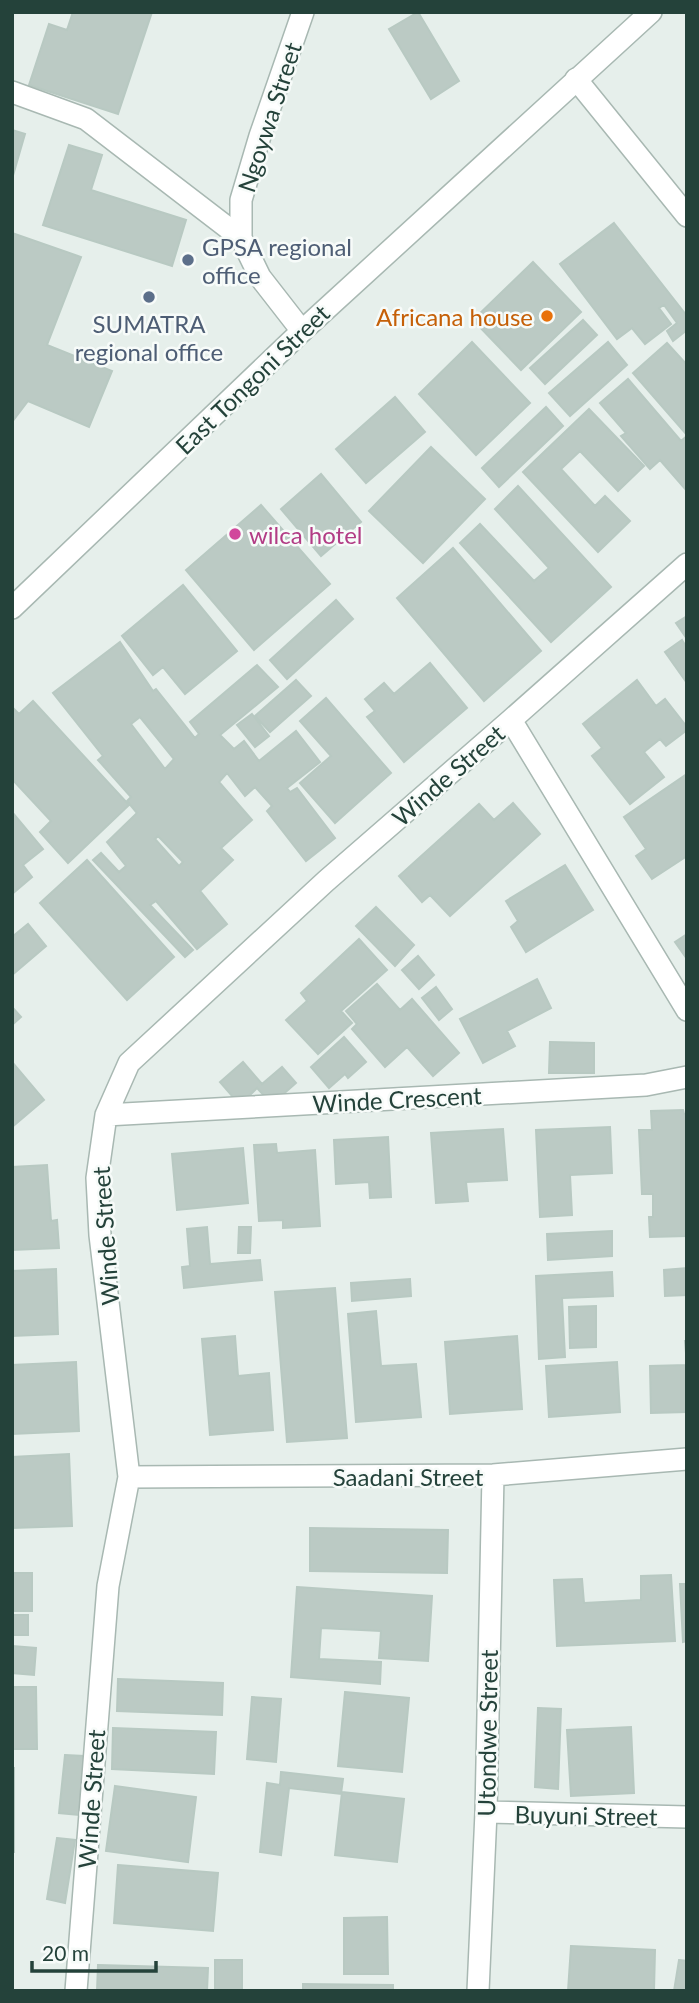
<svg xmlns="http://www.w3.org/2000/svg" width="699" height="2003" font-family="Lato,sans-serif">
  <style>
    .building { fill: #bbcac4; stroke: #b8c9c2; stroke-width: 2; fill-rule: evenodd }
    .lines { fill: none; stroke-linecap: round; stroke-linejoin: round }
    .service-casing { stroke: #a8b8b2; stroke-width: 24 }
    .minor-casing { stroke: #a8b8b2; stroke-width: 24 }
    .tertiary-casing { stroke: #a8b8b2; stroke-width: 24 }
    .service { stroke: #fff; stroke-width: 21 }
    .minor { stroke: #fff; stroke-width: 21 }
    .tertiary { stroke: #fff; stroke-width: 21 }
    .service-dot { fill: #5c6f8a; stroke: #f7fbf9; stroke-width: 2.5 }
    .food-dot { fill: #e8710a; stroke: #f7fbf9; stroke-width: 2.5 }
    .hotel-dot { fill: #d1479c; stroke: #f7fbf9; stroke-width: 2.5 }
    .labels { text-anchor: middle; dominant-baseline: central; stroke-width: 5; stroke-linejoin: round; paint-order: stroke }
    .street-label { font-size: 24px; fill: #24423a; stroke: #f7fbf9 }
    .service-label { font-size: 24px; fill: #4e5e75; stroke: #f7fbf9; text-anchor: start }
    .food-label { font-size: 24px; fill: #c56008; stroke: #f7fbf9; text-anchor: end }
    .hotel-label { font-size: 24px; fill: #b23c85; stroke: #f7fbf9; text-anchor: start }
  </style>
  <rect width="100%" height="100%" fill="#e6efeb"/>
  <path class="building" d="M73 12H152L118 114 29 85 49 24 67 30Z
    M418 12 459 81 431 99 389 29Z
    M12 130 25 134 12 179Z
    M69 145 102 155 91 190 186 220 172 266 43 225Z
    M614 223 687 316V330L673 341 667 331 677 323 664 305 659 308 671 324 645 344 632 328 617 339 560 264Z
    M12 233 81 257 47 345 112 371 89 427 28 401 12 422Z
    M533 262 581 312 521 370 473 320Z
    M583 320 597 335 545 384 530 368Z
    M472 342 530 403 476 455 419 394Z
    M608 342 627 365 570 416 549 393Z
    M667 343 687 365V435L633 373Z
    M628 379 681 441 687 436V491L660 460 650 469 621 436 626 433 600 403Z
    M395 397 425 432 366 483 336 449Z
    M546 407 563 426 499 487 482 468Z
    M589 409 644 466 618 491 580 451 561 469 595 506 605 496 630 521 598 552 523 472Z
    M431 447 485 499 423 563 369 511Z
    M321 474 361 522 321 556 281 509Z
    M518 486 611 587 551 642 460 543 480 524 534 581 549 568 495 509Z
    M261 505 330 584 254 650 186 570Z
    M453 548 541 651 484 701 397 598Z
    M183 585 237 651 185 694 163 667 153 675 122 636Z
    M336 600 353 619 287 679 270 660Z
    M687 616V639L676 623Z
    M682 640 687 648V683L665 652Z
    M120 642 153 691 156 689 195 738 199 734 190 722 257 665 278 687 220 735 234 749 244 741 259 761 296 731 320 762 287 788 290 792 297 788 335 838 306 861 267 811 272 806 255 787 245 796 227 773 219 782 252 820 221 848 233 860 200 891 227 924 197 949 156 901 150 905 193 950 185 957 93 860 101 853 119 872 126 866 107 842 137 813 127 801 131 797 98 760 103 756 53 693ZM140 717 174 759 165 769 131 724ZM158 836 183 862 179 866 155 839Z
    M430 663 467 708 404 762 367 717 375 711 365 699 384 683 394 694Z
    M296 680 311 696 270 732 255 716Z
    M637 680 656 706 665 699 687 727V730L666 746 660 739 644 752 664 777 630 804 592 756 602 748 583 724Z
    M326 698 391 773 335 823 300 783 331 756 300 721Z
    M33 701 129 805 68 863 40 832 51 821 12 779V707L19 714Z
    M252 714 269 736 255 747 237 725Z
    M687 774V856L652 879 636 856 646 849 624 817Z
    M513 803 540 834 450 916 430 895 422 902 399 876 479 804 494 820Z
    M12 812 43 849 23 865 32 877 12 894Z
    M87 860 174 957 127 1000 40 903Z
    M565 865 593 910 526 952 511 927 518 921 506 901Z
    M376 907 414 945 395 966 356 926Z
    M28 924 46 946 12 975V937Z
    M687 934V959L675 942Z
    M359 939 387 970 341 1011 352 1023 318 1054 286 1020 307 1001 301 993Z
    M418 956 434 975 419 989 402 970Z
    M537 979 551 1008 507 1031 515 1046 483 1063 460 1019Z
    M377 984 400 1010 412 999 459 1053 433 1076 407 1047 385 1067 352 1029 357 1024 346 1011Z
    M436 987 452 1009 439 1020 422 998Z
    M12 1007 21 1017 12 1025Z
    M344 1037 366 1062 348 1078 345 1074 329 1088 311 1067Z
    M550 1042 594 1043V1073H549Z
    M12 1062 44 1100 12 1127Z
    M243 1062 262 1084 282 1067 296 1083 272 1104 257 1088 240 1105 220 1082Z
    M683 1110 684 1114H687V1236L650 1237 649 1217H653V1194H642L639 1130H652L651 1111Z
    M610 1127 612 1173 570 1175 572 1215 540 1217 536 1130Z
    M503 1129 507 1180 466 1182 468 1201 436 1203 431 1133Z
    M388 1137 391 1197 370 1198 369 1182 336 1184 334 1140Z
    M276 1144 277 1153 315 1150 320 1226 283 1228V1220L259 1221 254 1145Z
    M243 1148 248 1203 177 1210 172 1154Z
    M47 1165 51 1221 57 1220 59 1248 12 1250V1167Z
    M207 1227 210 1264 260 1260 262 1280 184 1288 182 1267 190 1266 187 1229Z
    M239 1227H251L250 1253H238Z
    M612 1231V1256L548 1260 547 1234Z
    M687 1268V1295L665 1296 664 1270Z
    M56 1269 58 1334 12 1336V1271Z
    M612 1272 613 1296 562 1298 565 1357 539 1359 536 1276Z
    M410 1279 411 1296 352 1301 351 1283Z
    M335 1288 347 1438 287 1442 275 1292Z
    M596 1306V1347L570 1348 569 1307Z
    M376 1311 381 1366 416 1364 421 1417 356 1422 348 1314Z
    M235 1336 238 1376 269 1373 273 1430 210 1435 202 1339Z
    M517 1336 522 1409 450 1414 445 1342Z
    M685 1341H687V1412L651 1413 650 1366 687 1365Z
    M76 1362 79 1431 12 1434V1365Z
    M617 1362 620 1412 549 1417 546 1366Z
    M69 1454 72 1526 12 1528V1457Z
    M310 1528 448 1530 447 1573 310 1571Z
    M12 1573H32V1611H12Z
    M671 1575 675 1641 557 1646 554 1580 582 1579 584 1603 641 1600V1576Z
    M680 1584H687V1641L683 1642Z
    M297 1587 432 1596 428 1661 379 1658 381 1631 321 1628 319 1659 381 1662 380 1684 291 1677Z
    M12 1615H28V1635H12Z
    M12 1646 36 1648 34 1675 12 1673Z
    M118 1679 223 1683 222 1715 117 1711Z
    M12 1687H36L37 1749H12Z
    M345 1692 409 1698 402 1772 338 1766Z
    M252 1697 281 1699 276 1762 247 1759Z
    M538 1708 561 1709 558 1789 535 1787Z
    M631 1727 634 1793 571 1796 567 1730Z
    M113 1728 216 1732 214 1774 112 1769Z
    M65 1755 84 1756 79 1815 59 1813Z
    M12 1768H14V1852H12Z
    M281 1772 343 1779 341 1794 289 1788 281 1855 260 1852 267 1783 280 1785Z
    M115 1786 196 1797 188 1862 106 1851Z
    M342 1792 404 1799 397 1862 335 1855Z
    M57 1838 75 1840 65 1903 47 1899Z
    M118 1865 218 1873 213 1931 114 1923Z
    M387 1917 388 1974H344V1918Z
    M571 1946 655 1950 654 1991H568Z
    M215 1960H242V1991H215Z
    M679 1960 687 1961V1991H674Z
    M98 1965 208 1968 207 1991H97Z
    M303 1984 393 1985V1991H303Z"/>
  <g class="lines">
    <g class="service-casing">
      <path id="service" d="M12 92 86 119 241 238"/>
    </g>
    <g class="minor-casing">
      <path id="minor" d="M576 79 687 216
        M302 331 260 277 241 238V200L260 136 303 12
        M511 720 687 1010
        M106 1115 646 1085 687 1077
        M129 1477 493 1475 687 1459
        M486 1812 687 1817
        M76 1991 108 1586 129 1477 100 1235 97 1178 106 1115 129 1063 326 881 511 720 687 564
        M478 1991 486 1812 493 1475"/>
    </g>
    <g class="tertiary-casing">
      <path id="tertiary" d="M12 608 302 331 651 12"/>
    </g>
    <use href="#service" class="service"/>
    <use href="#minor" class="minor"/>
    <use href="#tertiary" class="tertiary"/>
  </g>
  <g class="service-dot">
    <circle cx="188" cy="260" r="7"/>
    <circle cx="149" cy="297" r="7"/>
  </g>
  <circle class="food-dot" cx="547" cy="316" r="7"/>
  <circle class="hotel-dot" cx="235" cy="534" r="7"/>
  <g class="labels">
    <g class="street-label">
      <text transform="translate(269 117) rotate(-72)">Ngoywa Street</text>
      <text transform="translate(252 379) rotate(-44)">East Tongoni Street</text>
      <text transform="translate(448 775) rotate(-41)">Winde Street</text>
      <text transform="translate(397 1099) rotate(-3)">Winde Crescent</text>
      <text transform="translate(105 1236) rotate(-94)">Winde Street</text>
      <text x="408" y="1476">Saadani Street</text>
      <text transform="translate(487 1733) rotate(-89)">Utondwe Street</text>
      <text transform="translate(91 1799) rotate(-86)">Winde Street</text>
      <text transform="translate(586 1815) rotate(1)">Buyuni Street</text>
    </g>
    <g class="service-label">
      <text x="202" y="246">GPSA regional<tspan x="202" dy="28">office</tspan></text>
      <text x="149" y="323" text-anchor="middle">SUMATRA<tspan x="149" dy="28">regional office</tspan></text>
    </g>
    <g class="food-label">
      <text x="533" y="316">Africana house</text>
    </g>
    <g class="hotel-label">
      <text x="249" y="534">wilca hotel</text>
    </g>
  </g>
  <rect width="699" height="2003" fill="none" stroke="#24423a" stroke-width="28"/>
  <path d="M32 1961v10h124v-10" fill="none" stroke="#24423a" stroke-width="3.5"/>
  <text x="42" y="1961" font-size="21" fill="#24423a" stroke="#f7fbf9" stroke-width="5" paint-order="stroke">20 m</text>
</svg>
